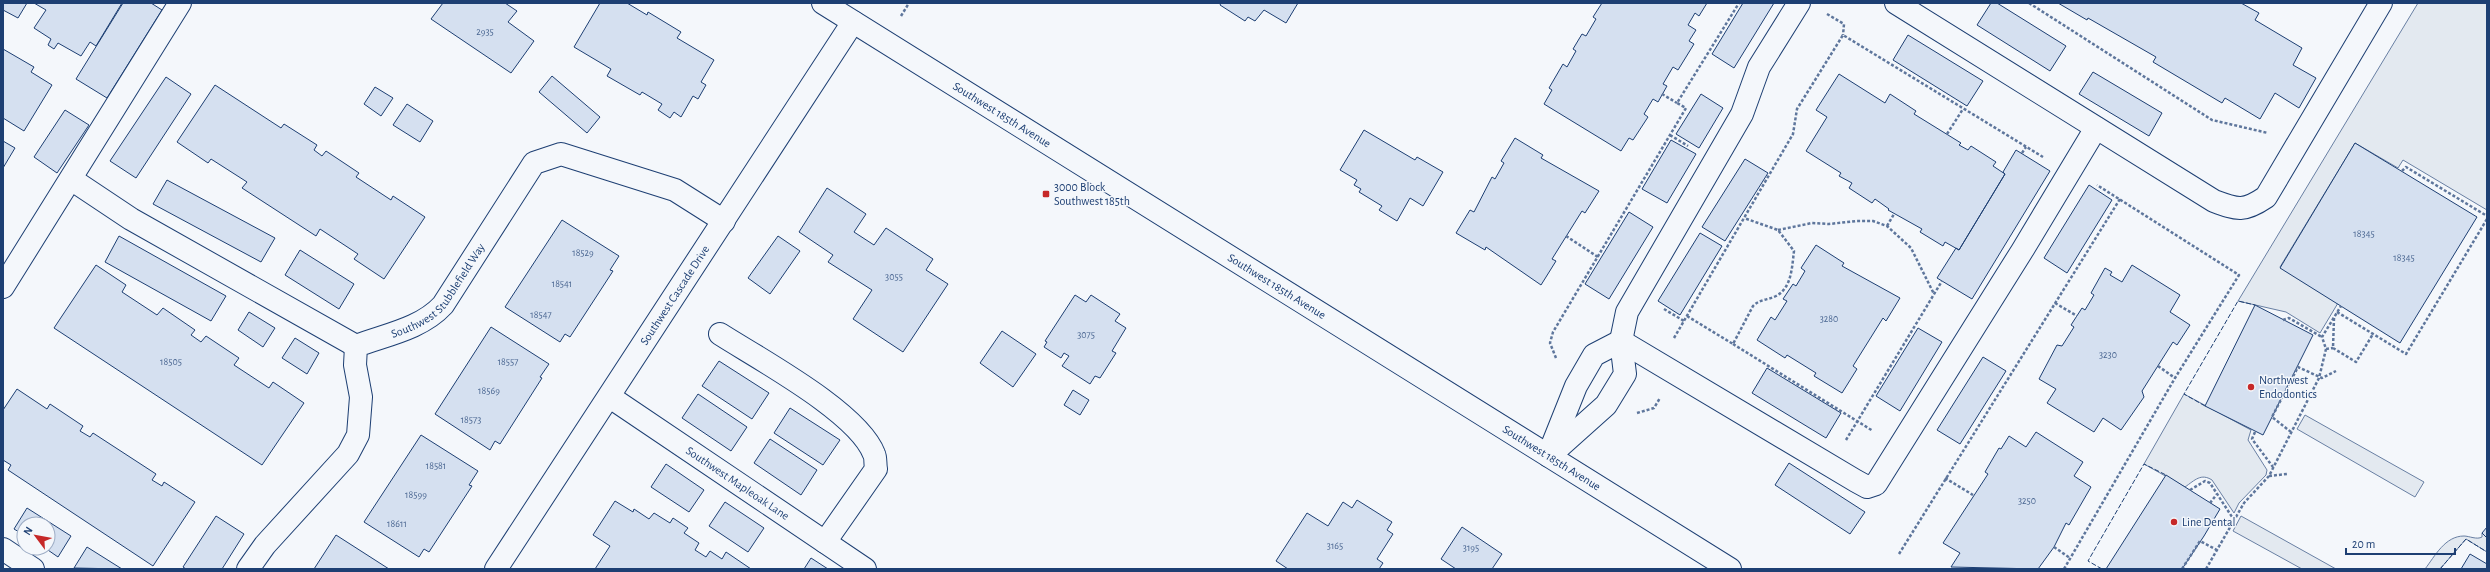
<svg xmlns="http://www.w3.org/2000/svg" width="2490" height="572" font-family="'Alegreya Sans',sans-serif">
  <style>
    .green { fill: #e3e9f0; stroke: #687fa3 }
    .building { fill: #d5e0f0; stroke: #1d3f73 }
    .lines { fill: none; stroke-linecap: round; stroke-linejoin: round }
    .minor-casing { stroke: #1d3f73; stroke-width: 24 }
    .major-casing { stroke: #1d3f73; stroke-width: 24 }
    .path { stroke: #5e769c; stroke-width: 2.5; stroke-dasharray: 3 2; stroke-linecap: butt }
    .minor { stroke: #f4f7fb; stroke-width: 22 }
    .major { stroke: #f4f7fb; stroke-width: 22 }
    .fence { stroke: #1d3f73; stroke-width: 1; stroke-dasharray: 5 2; stroke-linecap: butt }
    .poi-dot { fill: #c62828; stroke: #f4f7fb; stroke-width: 1.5 }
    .labels { text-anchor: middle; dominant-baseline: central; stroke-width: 3; stroke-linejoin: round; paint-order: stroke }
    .number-label { font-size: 10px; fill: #4b6792 }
    .street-label { font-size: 12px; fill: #1d3f73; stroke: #f4f7fb }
    .poi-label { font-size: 12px; fill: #1d3f73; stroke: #f4f7fb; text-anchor: start }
  </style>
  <rect width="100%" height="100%" fill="#f4f7fb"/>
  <path class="green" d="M2418 3H2487V210L2403 160 2398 168 2355 143 2280 267 2338 303 2320 333 2286 312 2238 301Z
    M2184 394 2251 430 2248 440 2267 470 2266 475 2239 503 2234 513 2212 480C2201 473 2195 480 2185 487L2144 464Z
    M2305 415 2424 482 2415 497 2297 429Z
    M2241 516 2336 569H2302L2233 531Z
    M2482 533 2487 538V552L2466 539 2440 569H2425C2435 556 2445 536 2464 536 2469 536 2477 540 2482 537Z"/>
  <path class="building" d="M3 3H27L18 18 3 10Z
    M34 3H122L96 46 90 42 81 56 58 43 54 49 48 45 51 39 34 28 46 10Z
    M123 3H151L162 10 107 98 76 79Z
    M443 3H505L517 11 508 22 534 41 511 73 431 19Z
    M600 3H627L647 15 648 12 681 32 677 38 714 60 701 82 706 85 698 99 693 96 681 117 674 112 670 118 658 110 662 104 642 92 640 95 607 76 611 69 574 47Z
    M1221 3H1298L1286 23 1264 10 1255 21 1248 17 1245 21 1220 5Z
    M1602 3H1707L1699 16 1695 13 1688 25 1696 30 1689 41 1694 44 1678 70 1673 67 1663 84 1667 86 1658 102 1653 99 1644 114 1648 117 1633 140 1629 138 1621 151 1544 104 1552 90 1549 88 1563 64 1567 67 1576 51 1573 49 1582 34 1586 36 1596 19 1593 17Z
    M1743 3H1774L1734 68 1712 54Z
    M1991 3H1997L2066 46 2050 71 1977 25Z
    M2058 3H2241L2259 13 2255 20 2302 48 2293 65 2316 78 2299 108 2275 93 2260 119 2225 98 2222 103 2153 62 2156 57 2088 18 2087 20Z
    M1908 35 1983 81 1967 106 1893 60Z
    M3 49 34 67 31 72 52 85 24 131 3 118Z
    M2093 72 2162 113 2149 136 2079 94Z
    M1839 74 1885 103 1890 94 1916 111 1914 114 1961 143 1959 145 1968 150 1971 146 1996 162 1993 166 2005 174 1959 250 1945 242 1943 246 1920 232 1922 229 1888 210 1889 209 1875 199 1872 203 1849 188 1852 183 1839 176 1841 173 1806 151 1827 117 1816 110Z
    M552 76 600 117 587 133 539 92Z
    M166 77 191 94 136 178 110 161Z
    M215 85 281 128 284 124 317 145 314 150 322 156 326 151 359 173 356 177 391 200 393 196 425 217 384 279 354 259 358 254 320 229 316 236 242 188 247 182 211 159 208 163 177 142Z
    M375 87 393 98 381 116 364 104Z
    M1701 94 1723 108 1699 148 1676 134Z
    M407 104 433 121 420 142 393 125Z
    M65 110 89 125 57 173 34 157Z
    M1364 130 1415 160 1417 157 1443 172 1423 206 1410 198 1397 221 1379 210 1382 206 1359 192 1361 189 1354 185 1357 180 1340 170Z
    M1515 138 1543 155 1541 158 1599 191 1585 213 1582 211 1552 259 1556 261 1541 285 1486 247 1485 250 1456 233 1470 210 1474 212 1492 177 1495 179 1504 163 1501 161Z
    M1671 140 1696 154 1667 203 1642 189Z
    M3 141 15 148 3 168Z
    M2355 143 2477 217 2400 343 2280 268Z
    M2016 150 2050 171 1972 299 1937 278 1956 248 1959 250 2005 174 2003 172Z
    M1745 159 1768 173 1725 241 1702 227Z
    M167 180 275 238 261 262 153 204Z
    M2089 185 2112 200 2067 273 2044 258Z
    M827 188 866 214 854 232 874 245 886 228 933 259 926 270 948 284 903 352 853 319 872 290 828 262 833 255 799 232Z
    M1629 212 1653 227 1609 299 1585 284Z
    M562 220 619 256 610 270 613 271 570 337 565 334 560 342 505 307Z
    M1700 233 1722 246 1680 315 1658 301Z
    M119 236 226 296 211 321 105 262Z
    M778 236 800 251 770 294 748 278Z
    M1816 245 1844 263 1842 266 1900 298 1886 321 1883 318 1853 366 1857 369 1842 393 1814 376 1816 373 1787 355 1785 358 1757 340 1771 317 1775 320 1787 301 1783 299 1793 284 1796 286 1805 271 1801 268Z
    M300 250 354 284 339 309 285 275Z
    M96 265 126 285 122 292 157 315 163 308 195 330 191 335 201 342 206 336 239 358 234 365 269 388 273 382 304 403 262 465 54 328Z
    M2132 265 2180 295 2170 312 2190 325 2177 345 2173 342 2142 391 2144 397 2121 430 2103 418 2094 432 2047 403 2056 389 2039 379 2057 345 2062 346 2074 327 2071 325 2082 308 2085 310 2094 295 2091 293 2105 268 2112 272 2110 275 2122 282Z
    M1075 295 1086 302 1091 295 1120 314 1115 321 1126 328 1112 351 1116 353 1100 378 1095 376 1090 384 1062 366 1069 356 1064 353 1061 358 1044 347 1047 342 1045 341Z
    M2255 305 2313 335 2263 435 2205 406Z
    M249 312 275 328 263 347 238 330Z
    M491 327 549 364 540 377 542 378 500 444 495 441 490 450 435 414Z
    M1918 328 1942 342 1900 411 1876 396Z
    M1002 331 1036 354 1013 387 980 363Z
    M295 338 319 353 307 374 282 358Z
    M1983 357 2006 371 1960 444 1937 430Z
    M719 361 769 393 752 419 702 386Z
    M1767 368 1841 413 1826 438 1752 393Z
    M17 389 47 409 50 404 83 426 80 431 90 437 93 433 156 474 152 480 162 486 164 482 195 502 153 566 8 470 11 465 3 460V410Z
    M1073 390 1089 400 1080 415 1064 405Z
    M698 394 747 427 731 451 682 418Z
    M790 408 840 440 823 465 774 433Z
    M2036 432 2083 462 2074 476 2091 487 2069 525 2066 523 2054 547 2038 569 1951 567 1960 553 1943 543 1988 474 1985 472 1999 448 2001 449 2009 436 2026 447Z
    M421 435 478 471 469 485 472 486 429 552 424 549 419 557 364 522Z
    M770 439 817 470 801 495 754 463Z
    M1789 463 1865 512 1850 534 1775 485Z
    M666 464 704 490 689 512 651 487Z
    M2166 475 2220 509 2204 536 2182 569H2106Z
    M1357 500 1392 522 1387 530 1393 534 1377 559 1383 563 1379 569H1288L1276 561 1307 513 1328 526 1343 502 1352 508Z
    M615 501 633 512 634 509 649 519 654 513 670 523 673 518 688 528 684 533 699 543 695 550 706 557 710 551 722 559 726 552 751 569H595L610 546 593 535Z
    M725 502 764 528 748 552 709 526Z
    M27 508 71 536 58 557 45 548H48V524H24V535L14 529Z
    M216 516 244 534 222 569H186L183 567Z
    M1462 527 1502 554 1492 569H1456L1441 559Z
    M2487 527V538L2482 533Z
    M336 535 389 569H314Z
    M87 547 122 569 74 568Z
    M2470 554 2487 564V569H2461Z
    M811 558 828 569H804Z"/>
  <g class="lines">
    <g class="minor-casing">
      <g id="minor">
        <path d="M1896 3 2214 201C2238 210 2244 212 2266 197L2381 3"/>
        <path d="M71 179 131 219 356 346"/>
        <path d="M3 287 180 3"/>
        <path d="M720 334C759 359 858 412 874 454 876 458 875 464 876 469L825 542"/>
        <path d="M1621 341 1856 481 1867 487 1876 484 2022 251 2096 128"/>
        <path id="s1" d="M610 397 865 569"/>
        <path d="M1550 451 1576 386 1594 355 1621 341"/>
        <path d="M1549 456 1606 405 1625 374 1621 341 1627 312 1742 114 1759 67 1799 3"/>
        <path d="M3 549 33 569"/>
        <path id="s2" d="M248 569 265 545 348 454 358 435 361 397 355 365 356 346C385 335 421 329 443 305L534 163 561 154 675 190 724 221"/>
        <path id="s3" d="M496 569 853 22"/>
      </g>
    </g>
    <g class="major-casing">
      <g id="major">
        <path id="s4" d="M823 3 1730 569"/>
      </g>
    </g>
    <path class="path" d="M2029 3 2212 120 2268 133
      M1827 14 1844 24 1843 35
      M901 16 909 3
      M1662 94 1677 103
      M1947 134 1963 109
      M1670 135 1688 146
      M2022 153 2026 147
      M2402 171 2406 167 2487 216
      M1887 226 1894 214
      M1778 230 1812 223 1829 224 1857 221H1873L1887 226 1911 248 1934 294
      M1566 236 1598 257
      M2055 303 2077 316
      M1664 309 1684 321
      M2337 312 2406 354 2487 219
      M1687 316 1733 344 1753 306C1760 299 1768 300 1776 296 1792 288 1792 266 1794 251L1778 230 1744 218
      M2334 318 2333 348 2356 362 2373 334
      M2283 320 2289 318 2322 337
      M1674 338 1793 134 1797 109 1843 35 2043 157
      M1733 344 1873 431
      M2326 349 2333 348
      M1556 358 1550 343 1553 332 1686 108 1677 103 1739 3
      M2158 366 2175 378
      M1637 413 1654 408 1660 398
      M2255 432 2252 439 2273 467
      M2291 432 2272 417 2298 367 2322 378 2336 371
      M1846 440 1942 281
      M2269 476 2287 474
      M1945 478 1973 495
      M2190 490 2205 481 2210 483 2234 520
      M2210 503 2217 494
      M2054 547 2070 558
      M1899 554 2120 199
      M2064 569 2175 378 2239 275 2097 185
      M2182 569 2200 541 2217 550
      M2206 569 2244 503 2269 476 2319 378 2326 349 2322 337 2341 306"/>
    <use href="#minor" class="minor"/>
    <use href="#major" class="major"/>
    <path class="fence" d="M2205 406 2184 394 2238 301 2255 305
      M2102 569 2088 561 2144 464 2166 475
      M2440 569 2466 539 2487 552"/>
  </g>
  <g class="poi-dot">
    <rect x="1042" y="190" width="8" height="8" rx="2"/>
    <circle cx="2251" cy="387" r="4"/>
    <circle cx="2174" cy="522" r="4"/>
  </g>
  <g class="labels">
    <g class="number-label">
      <text x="485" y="32">2935</text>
      <text x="2364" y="234">18345</text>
      <text x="583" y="253">18529</text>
      <text x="2404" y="258">18345</text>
      <text x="894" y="277">3055</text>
      <text x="562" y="284">18541</text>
      <text x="541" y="315">18547</text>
      <text x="1829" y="319">3280</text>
      <text x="1086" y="335">3075</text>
      <text x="2108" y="355">3230</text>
      <text x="171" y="362">18505</text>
      <text x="508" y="362">18557</text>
      <text x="489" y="391">18569</text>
      <text x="471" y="420">18573</text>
      <text x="436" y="466">18581</text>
      <text x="416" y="495">18599</text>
      <text x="2027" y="501">3250</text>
      <text x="397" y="524">18611</text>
      <text x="1335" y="546">3165</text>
      <text x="1471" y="548">3195</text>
    </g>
    <g class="street-label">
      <text stroke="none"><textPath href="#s4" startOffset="211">Southwest 185th Avenue</textPath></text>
      <text stroke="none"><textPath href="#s4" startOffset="535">Southwest 185th Avenue</textPath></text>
      <text stroke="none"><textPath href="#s2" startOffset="367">Southwest Stubblefield Way</textPath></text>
      <text stroke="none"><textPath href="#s3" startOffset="327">Southwest Cascade Drive</textPath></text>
      <text stroke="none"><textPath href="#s4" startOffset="859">Southwest 185th Avenue</textPath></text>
      <text stroke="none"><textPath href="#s1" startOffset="154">Southwest Mapleoak Lane</textPath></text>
    </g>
    <g class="poi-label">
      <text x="1054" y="187">3000 Block<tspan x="1054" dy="14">Southwest 185th</tspan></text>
      <text x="2259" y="380">Northwest<tspan x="2259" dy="14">Endodontics</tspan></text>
      <text x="2182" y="522">Line Dental</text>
    </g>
  </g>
  <rect width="2490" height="572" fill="none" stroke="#1d3f73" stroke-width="8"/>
  <g transform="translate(36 536) rotate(302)"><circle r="19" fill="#f4f7fb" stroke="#9eadc5"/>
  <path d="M0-3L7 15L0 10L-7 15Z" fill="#c62828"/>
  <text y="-6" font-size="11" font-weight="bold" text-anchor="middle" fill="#1d3f73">N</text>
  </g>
  <path d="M2346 548v6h109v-6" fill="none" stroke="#1d3f73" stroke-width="2"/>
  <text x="2352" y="548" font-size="12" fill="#1d3f73" stroke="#f4f7fb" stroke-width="3" paint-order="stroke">20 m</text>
</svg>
